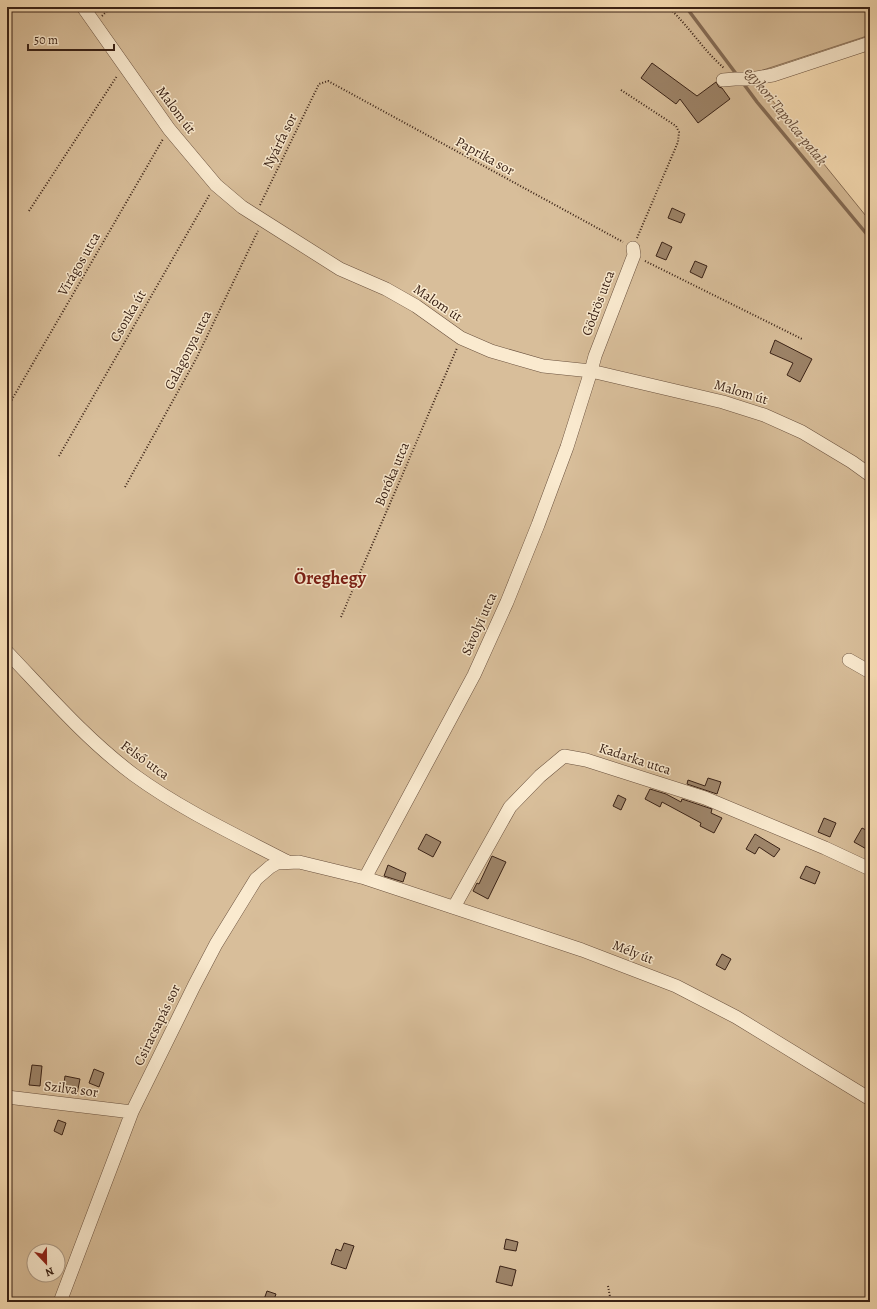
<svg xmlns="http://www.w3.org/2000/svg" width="877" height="1309" font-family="Alegreya,serif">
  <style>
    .green { fill: #d8be9a; stroke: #897058; fill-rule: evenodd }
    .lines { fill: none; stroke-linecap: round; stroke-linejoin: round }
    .stream { stroke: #856c55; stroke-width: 3.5 }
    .building { fill: #9d8469; stroke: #3a2216 }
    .minor-casing { stroke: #6a513e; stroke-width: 14 }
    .path { stroke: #3a2216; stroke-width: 2; stroke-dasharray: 1 2; stroke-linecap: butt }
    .minor { stroke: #faeacf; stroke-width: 13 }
    .labels { text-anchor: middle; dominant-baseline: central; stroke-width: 3; stroke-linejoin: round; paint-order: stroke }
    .street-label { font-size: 14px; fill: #3a2216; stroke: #faeacf }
    .water-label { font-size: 15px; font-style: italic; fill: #664d3b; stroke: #faeacf }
    .district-label { font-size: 18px; font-weight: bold; fill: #7a1f14; stroke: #faeacf }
  </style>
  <rect width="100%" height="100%" fill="#f8deb5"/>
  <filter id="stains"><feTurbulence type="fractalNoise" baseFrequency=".005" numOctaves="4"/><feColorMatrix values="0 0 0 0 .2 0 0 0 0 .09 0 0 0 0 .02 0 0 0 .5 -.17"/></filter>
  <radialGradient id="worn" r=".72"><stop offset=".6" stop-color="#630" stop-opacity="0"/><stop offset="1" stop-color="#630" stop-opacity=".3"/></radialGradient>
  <path class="green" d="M7 7H870V35L751 74 870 221V1302H7ZM34 1251H58V1275H34Z"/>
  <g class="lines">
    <path class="stream" d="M686 7 737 75
      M743 83 757 102 870 238"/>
  </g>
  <path class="building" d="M652 63 697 96 716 82 719 87 722 88 730 99 698 123 680 99 676 104 641 78Z
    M672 208 685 214 681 223 668 218Z
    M662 242 672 247 666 260 656 256Z
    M695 261 707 266 702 278 690 272Z
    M775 340 812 359 800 382 787 375 793 363 770 353Z
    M708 778 721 782 717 794 687 784 688 780 705 786Z
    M650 789 666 794 681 802 682 799 712 809 711 813 722 818 714 833 700 826 701 823 662 802 660 807 645 799Z
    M618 795 626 799 621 810 613 806Z
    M824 818 836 823 830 837 818 832Z
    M862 828 870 832V851L854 842Z
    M426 834 441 842 433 857 418 849Z
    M755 834 780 849 774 857 759 847 755 854 746 849Z
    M492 856 506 862 488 899 473 891 477 883 479 884Z
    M388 865 406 873 403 882 384 876Z
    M806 866 820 872 815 884 800 878Z
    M722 954 731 959 725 970 716 965Z
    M32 1065 42 1066 40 1086 29 1085Z
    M94 1069 104 1073 99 1087 89 1083Z
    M65 1076 80 1079 77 1094 63 1091Z
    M58 1120 66 1123 62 1135 54 1131Z
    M506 1239 518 1242 516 1251 504 1249Z
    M344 1243 354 1246 346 1269 331 1264 336 1249 341 1251Z
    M500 1266 516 1270 512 1286 496 1282Z
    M267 1291 276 1294 273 1302H263Z"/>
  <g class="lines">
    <g class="minor-casing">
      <path id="minor" d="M83 7 169 129 216 185 242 207 340 269 386 289 416 306 461 338 491 351 543 366 591 371 723 402 764 415 802 432 852 462 870 475
        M723 80 735 79H751L773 75 870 43
        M7 652C48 695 87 740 134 775 182 810 236 835 288 862
        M849 660 870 672
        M365 878 474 675 507 602 538 525 567 447 591 371 595 356 634 255 633 248
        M454 907 510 807 540 776 564 756 586 760 705 798 825 848 870 869
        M7 1097 132 1112
        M60 1302 132 1112 194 986 216 944 256 879 270 867 277 863 299 862 365 878 582 950 676 986 736 1017 870 1099"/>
    </g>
    <path class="path" d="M668 7C689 26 703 50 724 68
      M102 16 111 7
      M621 90 676 126 679 132 678 142 637 238
      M260 205 319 84 328 81 623 242
      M29 211 117 76
      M645 261 802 339
      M7 408 163 139
      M59 456 210 194
      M125 487 196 359 258 231
      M341 617 457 348
      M608 1286 611 1302
      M518 1302V1299"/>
    <use href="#minor" class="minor"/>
  </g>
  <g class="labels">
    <g class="street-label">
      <text transform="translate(176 110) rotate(53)">Malom út</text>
      <text transform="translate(280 141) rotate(-64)">Nyárfa sor</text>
      <text transform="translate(485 156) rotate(29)">Paprika sor</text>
      <text transform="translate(79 264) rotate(-60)">Virágos utca</text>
      <text transform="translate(438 303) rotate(34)">Malom út</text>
      <text transform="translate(598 303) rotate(-69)">Gödrös utca</text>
      <text transform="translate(128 316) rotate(-60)">Csonka út</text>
      <text transform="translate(188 350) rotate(-63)">Galagonya utca</text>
      <text transform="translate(741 392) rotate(17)">Malom út</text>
      <text transform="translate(392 474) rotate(-67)">Boróka utca</text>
      <text transform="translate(479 624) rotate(-66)">Sávolyi utca</text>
      <text transform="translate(635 759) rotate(18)">Kadarka utca</text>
      <text transform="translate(145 760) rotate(36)">Felső utca</text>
      <text transform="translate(633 952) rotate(21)">Mély út</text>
      <text transform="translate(157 1025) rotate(-64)">Csiracsapás sor</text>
      <text transform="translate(71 1089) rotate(7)">Szilva sor</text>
    </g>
    <g class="water-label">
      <text transform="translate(786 116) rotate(51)">egykori Tapolca-patak</text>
    </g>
    <g class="district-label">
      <text x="330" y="578">Öreghegy</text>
    </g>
  </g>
  <rect width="877" height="1309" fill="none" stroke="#f8deb5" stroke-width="24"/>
  <rect x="8" y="8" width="861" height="1293" fill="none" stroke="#3a2216" stroke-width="2"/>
  <rect x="12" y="12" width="853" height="1285" fill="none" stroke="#3a2216"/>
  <g transform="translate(46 1263) rotate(158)"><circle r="19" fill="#faeacf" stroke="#ad9a85"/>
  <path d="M0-3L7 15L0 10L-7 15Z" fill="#8f2418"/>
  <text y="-6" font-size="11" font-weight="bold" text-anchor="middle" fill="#3a2216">N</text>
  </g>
  <path d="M28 44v6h86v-6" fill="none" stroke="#3a2216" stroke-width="2"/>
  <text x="34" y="44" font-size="12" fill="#3a2216" stroke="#faeacf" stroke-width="3" paint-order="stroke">50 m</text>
  <rect width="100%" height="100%" filter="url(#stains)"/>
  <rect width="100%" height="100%" fill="url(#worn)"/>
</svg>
